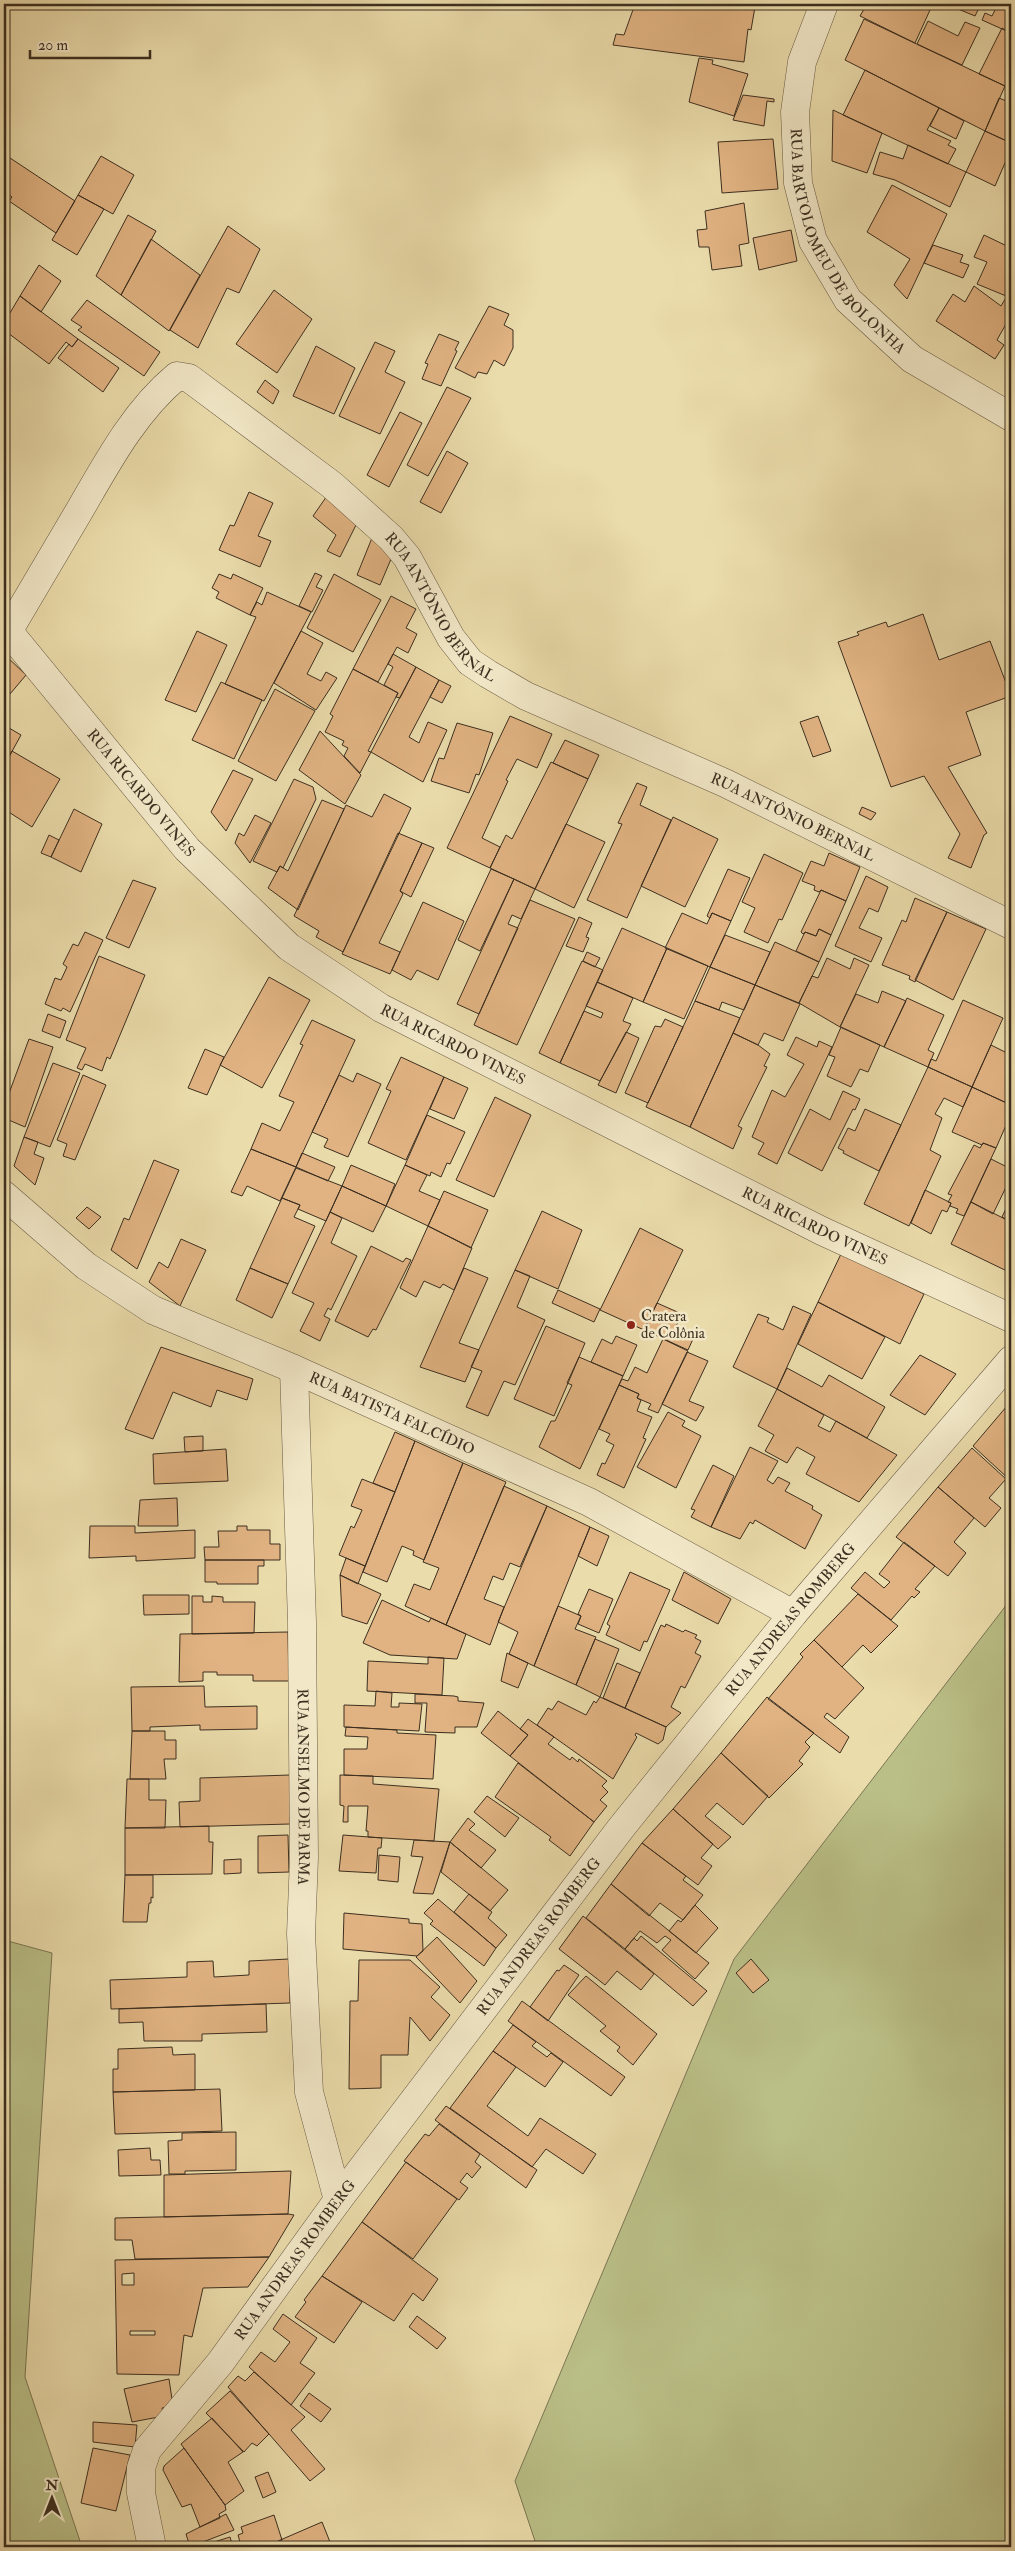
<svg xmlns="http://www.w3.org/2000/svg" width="1015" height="2551" font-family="'IM FELL Double Pica',serif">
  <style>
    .green { fill: #babf87; stroke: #7b7754 }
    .building { fill: #e1b382; stroke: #3c2f20; fill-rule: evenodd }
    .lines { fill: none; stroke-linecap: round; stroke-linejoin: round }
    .minor-casing { stroke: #685a43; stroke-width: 29 }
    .minor { stroke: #f2e8c8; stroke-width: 28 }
    .poi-dot { fill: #8f2418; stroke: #f2e8c8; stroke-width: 2 }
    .labels { text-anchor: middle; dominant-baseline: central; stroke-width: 5; stroke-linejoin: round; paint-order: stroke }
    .street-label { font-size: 15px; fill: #3c2f20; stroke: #f2e8c8 }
    .poi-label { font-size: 15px; fill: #3c2f20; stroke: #f2e8c8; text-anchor: start }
  </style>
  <rect width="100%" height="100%" fill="#ebdcab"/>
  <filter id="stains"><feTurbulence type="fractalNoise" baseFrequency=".004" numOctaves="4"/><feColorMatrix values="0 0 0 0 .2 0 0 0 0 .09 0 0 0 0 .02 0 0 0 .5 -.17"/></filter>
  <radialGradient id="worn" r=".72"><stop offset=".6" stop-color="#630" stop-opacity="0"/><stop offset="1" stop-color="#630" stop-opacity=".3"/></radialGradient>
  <path class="green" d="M1011 1599V2547H537L515 2481 734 1959Z
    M4 1940 52 1953 25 2377 82 2547H4Z"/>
  <path class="building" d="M635 4H735L755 7 751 30 748 29 744 62 613 45 616 34 624 35Z
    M867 4H915L930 10 915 43 860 16Z
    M946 4H981L975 16Z
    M998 4H1011V33L982 20 985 13 992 16Z
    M864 19 1005 86 985 131 845 60Z
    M928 21 958 36 965 22 980 28 962 65 917 44Z
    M1002 28 1011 33V71L1005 86 979 74Z
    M699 58 713 60 712 64 748 74 734 116 689 102Z
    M865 70 939 108 927 130 951 141 948 145 956 149 948 164 843 115Z
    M743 95 774 99V102L767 101 764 126 733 120Z
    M999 98 1011 103V143L985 131Z
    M939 108 964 121 956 139 930 126Z
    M833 110 882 133 867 173 832 161Z
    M985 131 1011 143V149L995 186 966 172Z
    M773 139 778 189 722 193 718 142Z
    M908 145 966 172 950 207 895 180 873 174 880 152 903 159Z
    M4 154 75 201 56 233 9 201 12 197 4 191Z
    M101 156 134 175 113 214 78 195Z
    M892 185 947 214 907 299 894 285 910 259 867 232Z
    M78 195 104 209 77 255 52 240Z
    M744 203 749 243 739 245 742 266 712 270 709 247H699L697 230 707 229 705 211Z
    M128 215 156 231 121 295 96 276Z
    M228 226 260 249 239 293 227 288 198 348 170 330Z
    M791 230 797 261 759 270 753 238Z
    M984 235 1011 248V298L977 284 987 262 974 257Z
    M151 239 200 275 169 331 121 295Z
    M933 245 963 255 960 262 969 265 963 278 924 263Z
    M39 265 61 281 41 312 20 296Z
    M974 286 1001 306 1007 296 1011 298V315L997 340 1004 345 995 359 936 321 953 294 965 302Z
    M274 290 312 319 277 373 236 344Z
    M20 296 78 339 72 347 66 342 49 364 4 330V323Z
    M87 300 160 352 144 376 78 330 82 327 71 320Z
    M489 306 509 314 504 325 513 330V348L504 366 494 360 487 374 478 372 475 378 455 368Z
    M439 334 459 342 455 350 457 351 441 386 422 379 428 364 425 363Z
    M78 339 119 368 103 392 58 358 69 344 72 347Z
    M375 342 395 351 385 372 405 382 380 434 339 416Z
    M316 346 355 368 334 414 293 396Z
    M265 380 279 391 273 404 257 392Z
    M447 387 471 398 428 476 407 465Z
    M400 412 422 423 389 487 367 475Z
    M447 451 468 463 441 513 420 502Z
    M249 492 273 503 258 536 271 541 260 567 219 550 230 525 234 526Z
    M329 493 359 519 340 557 327 551 336 535 313 516Z
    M374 533 394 552 380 585 357 575Z
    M315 573 322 576 316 587 323 590 312 612 299 606Z
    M219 574 231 579 233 574 263 588 250 615 216 598 219 592 212 588Z
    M334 574 381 600 353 652 307 628Z
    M267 592 311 612 264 701 225 684 256 617 250 615 257 602 262 605Z
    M391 596 416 609 406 628 417 634 408 653 397 647 378 682 353 669Z
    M923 614 939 660 990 641 1011 696 966 712 981 755 948 767 987 833 984 835 971 868 948 858 960 834 924 776 891 787 838 642 859 635 857 632 886 622 888 627Z
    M197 631 227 645 196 712 165 700Z
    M301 631 323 643 307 674 321 681 326 672 337 678 316 710 274 683Z
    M4 654 26 675 10 694 4 688Z
    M393 654 416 667 400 698 396 697 398 693 384 685 393 667 388 664Z
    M416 667 439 680 409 737 419 743 428 722 447 730 423 782 371 752Z
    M353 669 398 693 368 751 371 752 360 773 344 756 348 748 342 745 344 741 325 732 333 716 330 714Z
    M439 680 451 686 442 703 430 697Z
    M221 682 262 700 234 759 192 740Z
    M275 689 315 711 276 781 238 761Z
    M510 716 552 734 537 768 517 759 506 780 508 781 482 838 500 847 490 868 447 848Z
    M818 716 831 751 813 757 800 722Z
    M457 723 493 733 479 775 476 774 469 793 431 781 439 758 444 759Z
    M4 725 21 735 4 766Z
    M320 731 361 775 345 804 299 770Z
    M565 740 599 755 588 779 553 763Z
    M12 751 60 779 32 827 4 809V766Z
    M551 762 588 779 535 889 490 868 506 835 512 839Z
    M233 770 253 779 226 831 211 812Z
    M294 779 313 787 316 799 283 868 280 866 277 872 253 861Z
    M637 783 647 787 640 805 671 820 627 918 587 900 622 824 618 823Z
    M384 794 411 808 343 952 316 937 319 931 294 916 346 805 372 817Z
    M322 800 344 809 298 910 268 888 280 866 288 871Z
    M862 807 876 813 871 820 859 814Z
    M74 809 102 824 81 872 51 857Z
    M255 815 271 823 250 863 235 843 239 833 244 836Z
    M673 817 718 839 685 907 641 886Z
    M566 824 605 842 574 908 535 889Z
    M398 833 422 843 400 891 403 894 379 943 400 952 390 974 342 954Z
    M49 835 59 840 51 857 41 853Z
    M422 843 434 848 411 897 400 891Z
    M829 853 860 867 846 901 821 890 819 892 814 890 815 886 802 881 811 861 824 866Z
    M764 854 803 873 782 920 779 919 768 943 744 932 755 908 742 902Z
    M491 869 514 879 480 951 458 940Z
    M728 869 750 878 731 921 712 913 710 918 707 916Z
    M866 876 888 887 878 912 869 908 859 928 882 938 871 962 835 946Z
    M514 879 535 889 521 919 512 915 508 924 518 928 479 1014 457 1004Z
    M133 880 156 888 129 948 106 938Z
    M821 890 846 901 831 935 819 929 816 936 805 932 803 934 801 932Z
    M915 898 947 912 915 982 909 979 910 976 882 965 902 920 906 922Z
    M530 900 575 919 517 1045 474 1025Z
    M423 902 464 921 438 980 417 970 411 980 392 970Z
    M947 912 986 929 953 1000 915 980Z
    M682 913 707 924 712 913 731 921 710 967 665 948Z
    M579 917 592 923 586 937 589 938 583 952 566 946Z
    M622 928 667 948 643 1002 597 982Z
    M819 929 831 935 819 962 796 951 805 932 816 936Z
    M85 932 103 940 70 1012 63 1008 61 1011 45 1004 55 978 61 980 67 967 63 964 73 944 78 946Z
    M725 935 770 952 755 985 710 967Z
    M775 942 819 962 799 1003 755 985Z
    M667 948 708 966 684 1019 643 1002Z
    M587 952 600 958 595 967 583 961Z
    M99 956 145 975 110 1059 107 1057 102 1071 85 1064 82 1070 77 1068 86 1048 66 1040Z
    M827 958 850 969 854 958 869 965 840 1027 799 1003 812 976 818 978Z
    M582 961 603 970 560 1063 539 1053Z
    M710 967 755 985 744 1010 722 1002 719 1010 695 1001Z
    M269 977 310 1000 262 1088 220 1065Z
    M597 982 633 998 623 1021 631 1024 600 1081 560 1063 584 1011 601 1018 603 1013 586 1006Z
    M755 985 800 1004 783 1041 764 1033 758 1045 733 1033Z
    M882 991 906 1001 884 1047 840 1027 856 994 878 1003Z
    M907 998 944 1015 928 1050 934 1053 928 1067 884 1047Z
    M963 1000 1003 1018 972 1087 928 1067 931 1059 936 1061Z
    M695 1001 740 1018 690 1127 646 1107Z
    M48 1014 66 1021 60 1038 42 1031Z
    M665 1019 683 1027 648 1103 625 1093 655 1026 661 1027Z
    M312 1020 355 1040 296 1167 251 1149 262 1123 280 1131 294 1102 279 1096 303 1045 300 1044Z
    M841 1027 880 1045 868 1072 860 1069 851 1087 827 1076 835 1057 829 1055Z
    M626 1032 639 1038 616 1093 598 1085Z
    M733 1033 758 1045 770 1054 764 1066 767 1067 738 1126 742 1128 733 1149 690 1127Z
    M796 1037 817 1047 819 1041 832 1047 777 1164 758 1154 764 1143 752 1137 772 1090 785 1097 804 1064 787 1055Z
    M29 1039 53 1047 25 1127 4 1118V1107Z
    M991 1045 1011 1055V1105L972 1087Z
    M205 1049 224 1057 207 1095 188 1088Z
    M401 1057 444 1077 406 1160 368 1143 391 1091 386 1089Z
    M53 1063 80 1073 50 1147 24 1137Z
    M928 1067 972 1087 963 1107 944 1098 935 1114 942 1118 930 1150 941 1156 909 1226 864 1204Z
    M357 1073 381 1084 348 1157 324 1147 328 1139 312 1132 339 1075 353 1082Z
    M83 1075 106 1085 75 1160 63 1156 67 1144 57 1140Z
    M444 1077 468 1088 454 1119 430 1109Z
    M972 1087 1011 1105V1114L996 1148 983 1143 982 1145 952 1132Z
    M843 1091 860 1099 855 1110 853 1109 822 1171 788 1153 810 1109 830 1120Z
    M495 1097 531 1115 494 1197 456 1180Z
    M865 1109 901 1125 879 1171 843 1153 844 1151 838 1148 848 1128 855 1131Z
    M427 1115 465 1132 450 1164 447 1163 441 1177 431 1172 430 1176 405 1165Z
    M24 1137 38 1142 34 1154 44 1158 35 1185 14 1166Z
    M983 1143 996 1148 964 1216 956 1213 958 1209 950 1206 951 1203 948 1202 952 1195 948 1194 974 1145 980 1148Z
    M251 1149 296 1167 280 1201 247 1186 242 1196 231 1192Z
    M302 1153 335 1167 328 1181 296 1167Z
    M991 1159 1011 1169V1187L1007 1185 993 1214 971 1202Z
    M154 1160 179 1170 137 1269 111 1250 124 1218 129 1220Z
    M351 1165 395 1184 386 1206 342 1186Z
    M405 1165 427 1175 419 1191 440 1200 428 1226 386 1206Z
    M296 1168 342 1186 326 1221 298 1209 300 1205 282 1198Z
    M342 1186 386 1206 373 1232 330 1212Z
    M925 1190 951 1203 947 1212 942 1210 931 1234 911 1223Z
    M444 1191 488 1210 471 1248 428 1226Z
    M282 1198 300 1205 294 1217 315 1226 288 1284 250 1268Z
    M1010 1200 1011 1201V1222L1002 1217Z
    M971 1202 1011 1222V1273L951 1244Z
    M87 1207 101 1217 89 1229 76 1218Z
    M542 1211 582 1230 558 1289 515 1270Z
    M330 1212 342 1218 331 1243 357 1256 331 1310 328 1308 324 1316 330 1319 320 1341 300 1331 314 1303 292 1293Z
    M428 1226 472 1248 454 1290 443 1284 440 1288 424 1281 416 1297 400 1288Z
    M640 1228 683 1250 644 1330 600 1310Z
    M181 1239 206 1250 180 1306 149 1282 159 1262 168 1268Z
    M371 1246 403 1262 406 1258 411 1260 376 1330 373 1329 368 1337 335 1321Z
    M841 1254 924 1294 900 1344 818 1302Z
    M250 1268 288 1284 272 1318 236 1300Z
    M464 1268 488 1278 459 1343 479 1350 465 1382 420 1367Z
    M515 1270 530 1276 517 1307 545 1320 515 1385 504 1381 488 1416 466 1407 482 1371 471 1367Z
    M558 1290 600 1309 594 1322 552 1303Z
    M818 1302 885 1337 862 1379 798 1344Z
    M657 1303 682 1314 674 1331 693 1339 688 1350 644 1330Z
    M793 1306 811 1314 777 1389 733 1367 758 1314 769 1318 767 1322 783 1330Z
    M546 1326 585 1343 554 1416 514 1399Z
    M616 1336 637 1345 623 1376 591 1362 602 1339 612 1344Z
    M663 1339 688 1351 658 1413 648 1409 651 1404 637 1398 639 1394 619 1385 622 1379 628 1381 635 1367 647 1373Z
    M161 1347 253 1379 247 1400 217 1390 211 1407 173 1392 153 1439 125 1429Z
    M687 1352 708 1361 689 1401 704 1407 696 1421 662 1404Z
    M920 1355 956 1374 925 1415 890 1395Z
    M579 1357 623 1376 580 1469 539 1447 551 1421H555L572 1385 567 1383Z
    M787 1368 822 1387 829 1375 885 1407 867 1438 777 1389Z
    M619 1385 639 1394 637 1398 641 1400 637 1411 652 1417 643 1438 646 1439 624 1488 597 1475 602 1463 605 1464 614 1445 606 1441 610 1434 599 1429Z
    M777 1389 824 1415 818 1426 830 1432 836 1421 897 1455 859 1502 806 1474 815 1457 797 1447 787 1463 765 1451 774 1435 758 1426Z
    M1007 1406 1011 1409V1481L973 1446Z
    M668 1412 685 1421 682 1426 701 1436 676 1488 637 1467Z
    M395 1432 415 1441 395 1492 373 1483Z
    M203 1436V1451L185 1452 184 1437Z
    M415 1441 463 1463 424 1560 413 1555 414 1551 402 1546 387 1582 363 1572Z
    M750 1447 778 1461 767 1480 773 1484 778 1477 790 1483 785 1491 813 1506 812 1509 822 1515 805 1549 755 1520 753 1524 750 1522 740 1539 711 1527Z
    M972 1448 1006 1479 989 1498 1001 1508 985 1527 938 1487Z
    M226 1449 228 1481 154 1484 153 1454Z
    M463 1463 506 1482 446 1625 405 1606 414 1584 430 1590 439 1568 423 1562Z
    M713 1465 734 1476 711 1527 691 1517 695 1510 691 1509Z
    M362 1479 395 1492 365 1566 339 1555 351 1526 354 1528 362 1510 351 1506Z
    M504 1486 547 1506 520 1567 510 1563 503 1580 493 1576 484 1599 504 1607 490 1645 446 1625Z
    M938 1487 974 1518 954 1542 966 1553 948 1576 896 1537Z
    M177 1498 178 1526H138L140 1500Z
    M547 1506 590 1527 534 1666 509 1654 518 1632 498 1622Z
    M90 1526H135V1533L195 1530V1558L136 1561V1556L89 1558Z
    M237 1526H247V1530H270V1544H280V1560H205L204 1547H219L218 1531H237Z
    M590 1527 609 1536 597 1566 578 1556Z
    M904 1542 935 1566 915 1589 920 1592 914 1598 912 1596 891 1620 851 1588 865 1572 884 1588 890 1582 879 1574Z
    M346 1558 365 1566 358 1584 340 1575Z
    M205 1560H264V1566H258V1584H217V1582H205Z
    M630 1572 670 1590 647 1642 644 1641 640 1651 606 1635 610 1626 607 1624Z
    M684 1572 731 1599 718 1624 672 1600Z
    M340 1575 381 1594 367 1624 342 1616Z
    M589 1589 613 1599 599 1633 578 1624 581 1616 578 1614Z
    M858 1594 898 1626 871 1653 863 1645 842 1667 814 1640Z
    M143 1595H189V1614L144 1615Z
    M192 1596H203V1602H212V1596L223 1597V1602H255L254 1633 192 1634Z
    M382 1600 429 1622 431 1618 466 1634 457 1659 390 1655 363 1643Z
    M558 1606 581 1616 575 1629 596 1637 576 1685 534 1666Z
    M666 1624 683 1632 685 1630 697 1635 695 1638 701 1641 695 1653 701 1656 685 1688 681 1686 671 1707 681 1713 666 1727 625 1708 661 1625 665 1627Z
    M288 1632 289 1681H253V1675H217V1672H203V1681L179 1682 180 1634Z
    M595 1639 619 1649 600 1697 576 1685Z
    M814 1640 864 1688 835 1719 827 1713 824 1717 849 1737 840 1753 768 1699 803 1657 800 1654Z
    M507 1653 528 1663 518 1688 501 1681Z
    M428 1657 444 1658 442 1695 367 1691 368 1661 428 1664Z
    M617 1663 640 1673 625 1708 603 1698Z
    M204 1686 205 1707 257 1706V1729L200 1730V1725L150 1727V1731H132L131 1687Z
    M376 1691 392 1693 391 1707H399V1703L422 1704 419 1731 344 1727V1705L375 1706Z
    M415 1694 454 1696 458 1697V1701L484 1703 477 1727H455V1733L425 1732 427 1703H415Z
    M600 1697 666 1727 663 1740 658 1744 636 1733 635 1735 637 1737 613 1779 537 1725 548 1708 552 1710 558 1701 586 1715 594 1701 596 1703Z
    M767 1697 814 1733 805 1742 810 1747 799 1761 803 1764 769 1798 721 1753Z
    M498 1711 528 1735 510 1756 481 1733Z
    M528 1719 554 1737 548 1744 570 1760 572 1757 578 1762 579 1759 607 1781 602 1786 608 1792 600 1800 607 1806 594 1822 510 1756 528 1735 520 1729Z
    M346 1727 397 1730V1733L436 1735 433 1779 344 1775V1749H367L368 1737 345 1736Z
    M132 1731H165V1740H176V1759H164L166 1779H130Z
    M721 1753 768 1796 743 1825 717 1803 705 1816 731 1837 718 1849 673 1809Z
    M518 1763 594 1822 570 1856 549 1840 551 1837 495 1797Z
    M290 1775V1824L180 1827 179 1802 200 1801V1778Z
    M340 1775 373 1776V1784L439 1789 434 1841 368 1837V1831H366L368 1806H348V1822H343L344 1806 340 1805Z
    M127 1779H149V1800H166L165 1828H125Z
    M487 1796 519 1818 505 1837 474 1812Z
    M673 1809 713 1844 701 1858 712 1866 698 1885 642 1843Z
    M468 1818 475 1824 469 1830 496 1850 481 1868 450 1842Z
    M209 1826V1842H213L212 1874 125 1875V1828Z
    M288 1835 289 1872 258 1873V1836Z
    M343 1835 382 1838 381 1848H378L376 1873 339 1871Z
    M414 1840 450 1842 433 1894 413 1893 423 1857 411 1856Z
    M450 1842 508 1890 490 1911 441 1872Z
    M642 1843 686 1876 683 1880 703 1895 683 1920 660 1903 649 1916 611 1884Z
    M379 1855 400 1857 398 1882 378 1880Z
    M241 1859V1873L224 1874V1860Z
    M125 1875H153V1898L151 1897V1903H149L147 1922H123Z
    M611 1884 709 1963 695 1979 662 1950 671 1940 665 1936 657 1943 640 1931 625 1949 586 1918Z
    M469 1894 492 1912 488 1918 507 1935 496 1948 454 1912Z
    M438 1899 496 1948 484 1966 430 1924 433 1921 424 1913Z
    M695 1905 718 1928 696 1953 669 1931 678 1920 681 1922Z
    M344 1913 409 1919V1923L422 1924 423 1951 417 1956 343 1949Z
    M583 1916 654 1974 641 1990 617 1971 605 1985 559 1949Z
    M641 1936 707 1991 693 2006 625 1949 634 1938 637 1941Z
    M437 1937 477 1981 460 2003 416 1957Z
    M289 1959 290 2003 111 2009 110 1980 187 1977V1962L213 1961 214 1977 249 1975V1961Z
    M751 1959 769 1980 753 1993 736 1973Z
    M359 1960H410L440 1987 431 1997 450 2015 430 2041 410 2017 408 2055H381V2088L349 2089 350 2001H358Z
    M564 1965 579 1975 548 2021 530 2007 557 1970 559 1971Z
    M586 1976 657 2034 633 2065 617 2051 620 2047 600 2031 606 2026 568 1995Z
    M522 2001 625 2077 611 2096 508 2021Z
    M266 2004 267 2032 202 2034V2041H144L143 2022 119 2023V2009Z
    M513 2025 536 2042 532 2046 547 2057 551 2053 563 2062 545 2087 493 2051Z
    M172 2047 173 2055 195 2054V2090L113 2092V2069H118V2049Z
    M493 2051 516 2067 487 2106 528 2136 540 2118 596 2154 583 2174 546 2149 532 2167 450 2108Z
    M220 2089 222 2131 115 2134 113 2092Z
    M446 2106 537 2170 526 2188 435 2120Z
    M439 2124 480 2154 475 2162 481 2167 472 2178 467 2173 460 2182 468 2188 459 2200 404 2161 425 2134 429 2136Z
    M236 2132V2170L185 2171V2174H169L168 2141 182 2140V2133Z
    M150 2148 151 2160H160L161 2175 119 2176 118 2150Z
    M406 2162 457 2199 413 2259 362 2222Z
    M291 2171 288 2214 164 2217V2175Z
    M288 2214 294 2215 269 2257 135 2259 132 2240H115V2218Z
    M362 2222 438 2279 423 2301 413 2293 394 2321 322 2276Z
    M269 2257 248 2287 203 2288 192 2337 184 2335 179 2375 117 2374 115 2260ZM134 2273V2285H122V2274ZM130 2331H155V2335H130Z
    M322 2276 362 2302 334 2343 295 2317 306 2302 304 2300Z
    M283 2314 317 2338 300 2363 315 2373 291 2405 249 2367 261 2352 275 2362 290 2342 273 2329Z
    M417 2316 446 2338 437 2349 409 2327Z
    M254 2372 305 2417 291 2430 325 2469 310 2481 228 2387 238 2376 245 2381Z
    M169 2379 173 2406 162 2408 164 2416 132 2422 124 2389Z
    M230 2391 269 2434 257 2446 252 2443 244 2452 206 2413Z
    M309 2393 331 2409 321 2422 300 2406Z
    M212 2418 243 2452 228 2462 244 2491 225 2505 181 2444Z
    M93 2422 137 2425 135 2447 93 2442Z
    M93 2448 130 2455 116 2511 81 2503Z
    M184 2448 225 2505 226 2510 219 2514 220 2518 200 2527 191 2504 182 2507 163 2470 164 2466Z
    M268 2472 276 2492 263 2498 255 2477Z
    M226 2514 234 2530 190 2547 186 2534Z
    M274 2515 282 2540 279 2542 268 2547H233L232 2544 240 2542 238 2535 243 2533 241 2527Z
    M322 2522 332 2547H280L278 2541Z
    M230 2537 233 2547H198Z"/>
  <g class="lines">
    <g class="minor-casing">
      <g id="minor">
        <path id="s1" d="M824 4 802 62 795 112 798 183 813 241 848 300 912 359 1011 417"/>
        <path id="s2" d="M4 626 187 849 289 947 381 1008 822 1231 1011 1318"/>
        <path id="s3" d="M9 630C33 590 57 549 81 508 108 461 135 411 177 376L189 378 332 485 391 538 407 557 451 638 470 662 488 674 526 696 725 783 1011 925"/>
        <path id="s4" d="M4 1195 86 1266 153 1310 294 1369 589 1502 793 1614"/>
        <path id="s5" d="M294 1369 302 1622 304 1858 301 1934 309 2092 338 2200"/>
        <path id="s6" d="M152 2547 141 2493V2468L147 2450 220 2363 338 2200 621 1828 793 1614 1011 1360"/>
      </g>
    </g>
    <use href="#minor" class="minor"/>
  </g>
  <circle class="poi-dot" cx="631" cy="1325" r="5"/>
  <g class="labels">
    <g class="street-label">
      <text stroke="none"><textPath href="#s1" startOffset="258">RUA BARTOLOMEU DE BOLONHA</textPath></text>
      <text stroke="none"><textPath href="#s3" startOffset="662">RUA ANTÔNIO BERNAL</textPath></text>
      <text stroke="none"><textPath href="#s2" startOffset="216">RUA RICARDO VINES</textPath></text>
      <text stroke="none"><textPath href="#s3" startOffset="1082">RUA ANTÔNIO BERNAL</textPath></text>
      <text stroke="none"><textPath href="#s2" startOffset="621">RUA RICARDO VINES</textPath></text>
      <text stroke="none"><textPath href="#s2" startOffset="1026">RUA RICARDO VINES</textPath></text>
      <text stroke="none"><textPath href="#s4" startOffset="449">RUA BATISTA FALCÍDIO</textPath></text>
      <text stroke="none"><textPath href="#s6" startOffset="1150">RUA ANDREAS ROMBERG</textPath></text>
      <text stroke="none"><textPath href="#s5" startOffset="418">RUA ANSELMO DE PARMA</textPath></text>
      <text stroke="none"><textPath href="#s6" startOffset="745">RUA ANDREAS ROMBERG</textPath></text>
      <text stroke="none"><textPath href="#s6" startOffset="340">RUA ANDREAS ROMBERG</textPath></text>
    </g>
    <g class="poi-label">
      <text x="641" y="1316">Cratera<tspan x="641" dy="17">de Colônia</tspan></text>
    </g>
  </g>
  <rect width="1015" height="2551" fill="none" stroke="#ebdcab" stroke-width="20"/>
  <rect x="5" y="5" width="1005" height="2541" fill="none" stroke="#3c2f20" stroke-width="2.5"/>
  <rect x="10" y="10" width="995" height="2531" fill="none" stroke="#3c2f20"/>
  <g transform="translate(52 2498)" stroke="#f2e8c8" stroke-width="4" paint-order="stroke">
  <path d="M0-4L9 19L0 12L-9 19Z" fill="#3c2f20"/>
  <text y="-8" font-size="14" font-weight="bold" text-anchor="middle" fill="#3c2f20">N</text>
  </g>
  <path d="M30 50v8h120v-8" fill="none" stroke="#3c2f20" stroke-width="2.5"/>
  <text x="38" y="50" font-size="15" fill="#3c2f20" stroke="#f2e8c8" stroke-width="4" paint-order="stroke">20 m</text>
  <rect width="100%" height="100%" filter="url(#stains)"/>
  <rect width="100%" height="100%" fill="url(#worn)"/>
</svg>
